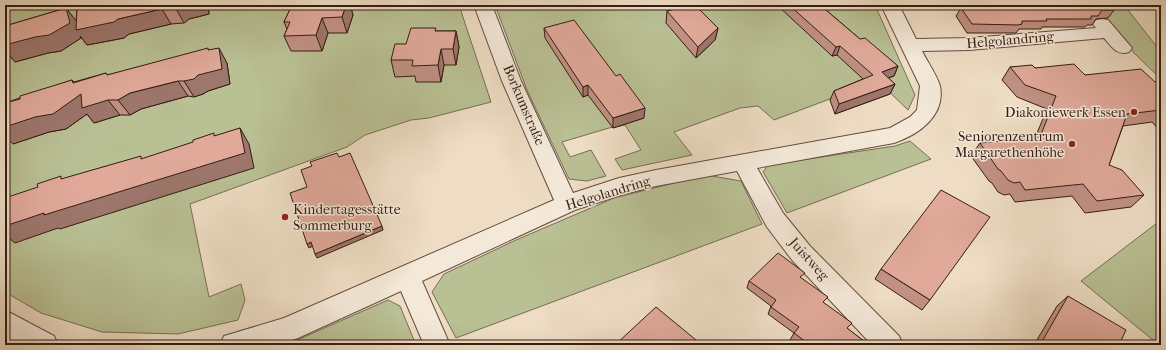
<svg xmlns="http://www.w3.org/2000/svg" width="1166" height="350" font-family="'IM FELL French Canon',serif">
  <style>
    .green { fill: #b9c094; stroke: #776e54 }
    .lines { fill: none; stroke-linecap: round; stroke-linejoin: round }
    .minor-casing { stroke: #634c3f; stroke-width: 2 }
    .minor { fill: #f4e9d9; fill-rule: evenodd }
    .wall { fill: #c19184; stroke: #351c13 }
    .shaded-wall { fill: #9d766c; stroke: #351c13 }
    .building { fill: #e0a99a; stroke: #351c13 }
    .poi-dot { fill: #8f2418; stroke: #f4e9d9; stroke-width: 1.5 }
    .labels { text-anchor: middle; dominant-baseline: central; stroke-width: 3; stroke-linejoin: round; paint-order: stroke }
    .street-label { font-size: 14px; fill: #351c13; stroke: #f4e9d9 }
    .poi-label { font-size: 14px; fill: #351c13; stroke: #f4e9d9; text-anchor: end }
  </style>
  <rect width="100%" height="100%" fill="#eeddc4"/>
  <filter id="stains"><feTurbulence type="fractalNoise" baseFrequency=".005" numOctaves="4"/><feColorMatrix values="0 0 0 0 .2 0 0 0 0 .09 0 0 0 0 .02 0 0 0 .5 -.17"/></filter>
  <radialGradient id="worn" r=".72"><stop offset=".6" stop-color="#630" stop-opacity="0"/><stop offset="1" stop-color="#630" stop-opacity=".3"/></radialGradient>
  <path class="green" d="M9 5H459L491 102 429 118 411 120 365 135 347 147 190 204 209 297 241 284 245 300 238 320 178 334 102 332 41 313 5 292V158Z
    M495 5H875L915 95 908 110 882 85H867L774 120 758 106 740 108 674 132 692 155 622 170 615 159 641 150 625 125 609 128 562 142 570 157 591 150 606 176 587 181 569 179 527 90Z
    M1081 5H1124L1161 52V79L1134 53 1107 21H1094Z
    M910 141 931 159 787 213 763 172 768 165 895 146Z
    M1161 141V345H1159L1081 281 1161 220Z
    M706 175 741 181 762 224 456 338 432 292 444 274 516 240 614 198Z
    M388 300 400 306 416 345H286Z"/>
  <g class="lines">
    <g class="minor-casing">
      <path id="minor" d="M474 5H492L521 81 573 193 619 178 656 170 890 128 910 117 917 110 920 86 881 5H899L916 39 969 38 1096 28 1093 24 1096 20 1102 19 1108 20 1132 48 1129 52C1117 56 1112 47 1104 38L969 50 922 51C927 61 937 75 940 86 946 116 918 135 894 143L757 168 783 213 810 246 899 336 903 345H872L792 260 767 227 737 171 656 186 620 195 575 210 422 281 450 345H424L401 291 298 338 278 345H220L224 336 284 318 554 200 502 81Z
        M5 310 54 336 58 345C39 345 21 349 5 337Z"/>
    </g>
    <use href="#minor" class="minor"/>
  </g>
  <path class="wall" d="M208 5 209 14 189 19 184 23 171 24 129 34 124 38 87 45 80 36 81 38 61 51 48 53 15 62 5 50V26L66 8 76 21 77 9Z
    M292 5H350L353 15 347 33H328L322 51H291L284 36 287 29 284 22Z
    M777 5H820L860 39 898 66 894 76 888 78 895 84 890 94 835 114 830 100 834 91 863 79 837 55 832 56Z
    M1008 5H1114V10L1108 18 1096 19 1092 25H1087L1085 27H1042L1041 29H1019L1016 33H967L956 16 961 8H983L984 6H1007Z
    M667 11 718 28 715 40 696 58 666 23Z
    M544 28 644 118 613 128 588 95 583 97 545 38Z
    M437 31H456L459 47 456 65H444L441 82H416L415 76 395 77 391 60 406 44Z
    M209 50 227 63 230 84 208 91 203 94 194 97 188 96 141 109 130 115H120L94 123 87 114 66 129 49 132 13 144 5 136V103L72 80 74 82 106 73 108 75Z
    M1010 67 1035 68 1085 75 1155 82H1161V132L1152 122 1123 126 1109 165 1144 195 1131 207 1085 213 1072 196 1015 202 1010 194 1004 195 998 192 992 183 989 181 971 156 980 143 1035 138 1047 109 1017 97 1002 80Z
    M881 269 930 300 922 310 875 279Z
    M802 279 848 329 869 345H797L790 340 794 333 768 314 771 306 747 288 749 281Z
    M1068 296 1119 345H1034L1057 306Z"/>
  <path class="shaded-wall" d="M179 5H208L209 14 189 19 184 23 175 7Z
    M346 5H350L353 15 347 33 342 17Z
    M66 8 78 23 118 19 162 9 171 24 129 34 124 38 87 45 80 36 81 38 61 51 48 53 15 62 5 50V45Z
    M322 18 328 33 322 51 316 35Z
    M718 28 715 40 696 58 698 47Z
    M456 31 459 47 456 65 453 49Z
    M840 46 837 55 832 56 836 47Z
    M219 48 227 63 230 84 208 91 203 94 194 97 184 81Z
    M441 49 444 65 441 82 438 65Z
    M898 66 894 76 878 81 882 72Z
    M178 81 188 96 141 109 130 115 118 100 130 93Z
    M895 84 890 94 835 114 839 104Z
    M588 85V95L583 97V87Z
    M81 94 108 100 120 115 94 123 87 114 66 129 49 132 13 144 5 136V127Z
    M645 108 644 118 613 128V118Z
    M240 128 249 144 254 168 60 229 58 228 15 243 5 235V226Z
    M382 226 383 230 317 258 315 254Z
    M311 242 313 246 309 248 307 244Z
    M696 340 694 345H691Z"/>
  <path class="building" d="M93 5H179L175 7 162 9 118 19 114 22 76 30 77 9Z
    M292 5H346L342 17 322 18 316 35 284 36 290 22H284Z
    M690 5H695L718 28 698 47 667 11Z
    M789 5H820L860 39 865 38 898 66 882 72 895 84 839 104 834 91 873 75 840 46 836 47Z
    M1009 5H1114V10H1102L1098 16H1091V19H1046L1047 21H1022V24L1018 25 972 24 961 8H986L984 6H1009Z
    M66 8 70 23 49 35 35 37 5 45V26Z
    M574 20 616 76 620 74 645 108 613 118 588 85 583 87 544 28Z
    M411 28H436L435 31H456L453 49H441L438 65 412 66 413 60H391L395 44H406Z
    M208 48V50L219 48 222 69 198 75 194 79 184 81H178L130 93 118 100H108L82 108 81 94 53 114 35 117 5 127V103L20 99V96L72 80 73 83 106 73 107 75Z
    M1074 64 1085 75 1141 69 1155 82H1161V110L1127 114 1109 165 1122 170 1144 195 1097 201 1083 184 1025 190 1020 182 1014 183 1008 180 1001 171 998 169 980 143 1040 137 1056 96 1025 85 1010 67 1032 65 1035 68Z
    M240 128 245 153 44 215V213L5 226V198L38 187 37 184 61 176V179L141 156V159L193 142V140L214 133V136Z
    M337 153 339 157 350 153 382 226 315 254 311 242 307 244 290 193 307 187 301 170 312 166 310 162Z
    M941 190 990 217 930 300 881 269Z
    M778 253 805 273 800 277 828 297 823 302 852 323 847 328 869 345H810L794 333 799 327 771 307 776 300 749 281Z
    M1068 296 1126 330 1119 345H1040Z
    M656 307 696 340 691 345H615Z"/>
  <g class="poi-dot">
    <circle cx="1134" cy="112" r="4"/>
    <circle cx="1072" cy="144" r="4"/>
    <circle cx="285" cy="217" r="4"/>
  </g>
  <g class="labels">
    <g class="street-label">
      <text transform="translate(1010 40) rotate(-5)">Helgolandring</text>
      <text transform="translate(524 105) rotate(67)">Borkumstraße</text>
      <text transform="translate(608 193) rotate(-17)">Helgolandring</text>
      <text transform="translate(809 259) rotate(48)">Juistweg</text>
    </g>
    <g class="poi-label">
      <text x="1126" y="112">Diakoniewerk Essen</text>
      <text x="1064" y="136">Seniorenzentrum<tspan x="1064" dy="16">Margarethenhöhe</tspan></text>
      <text x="293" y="209" text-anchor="start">Kindertagesstätte<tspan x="293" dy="16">Sommerburg</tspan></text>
    </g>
  </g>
  <rect width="1166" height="350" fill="none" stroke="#eeddc4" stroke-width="20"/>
  <rect x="6" y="6" width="1154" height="338" fill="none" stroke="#351c13" stroke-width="2"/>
  <rect x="10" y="10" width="1146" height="330" fill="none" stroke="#351c13"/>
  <rect width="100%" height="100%" filter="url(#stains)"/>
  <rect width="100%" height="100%" fill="url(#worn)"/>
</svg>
